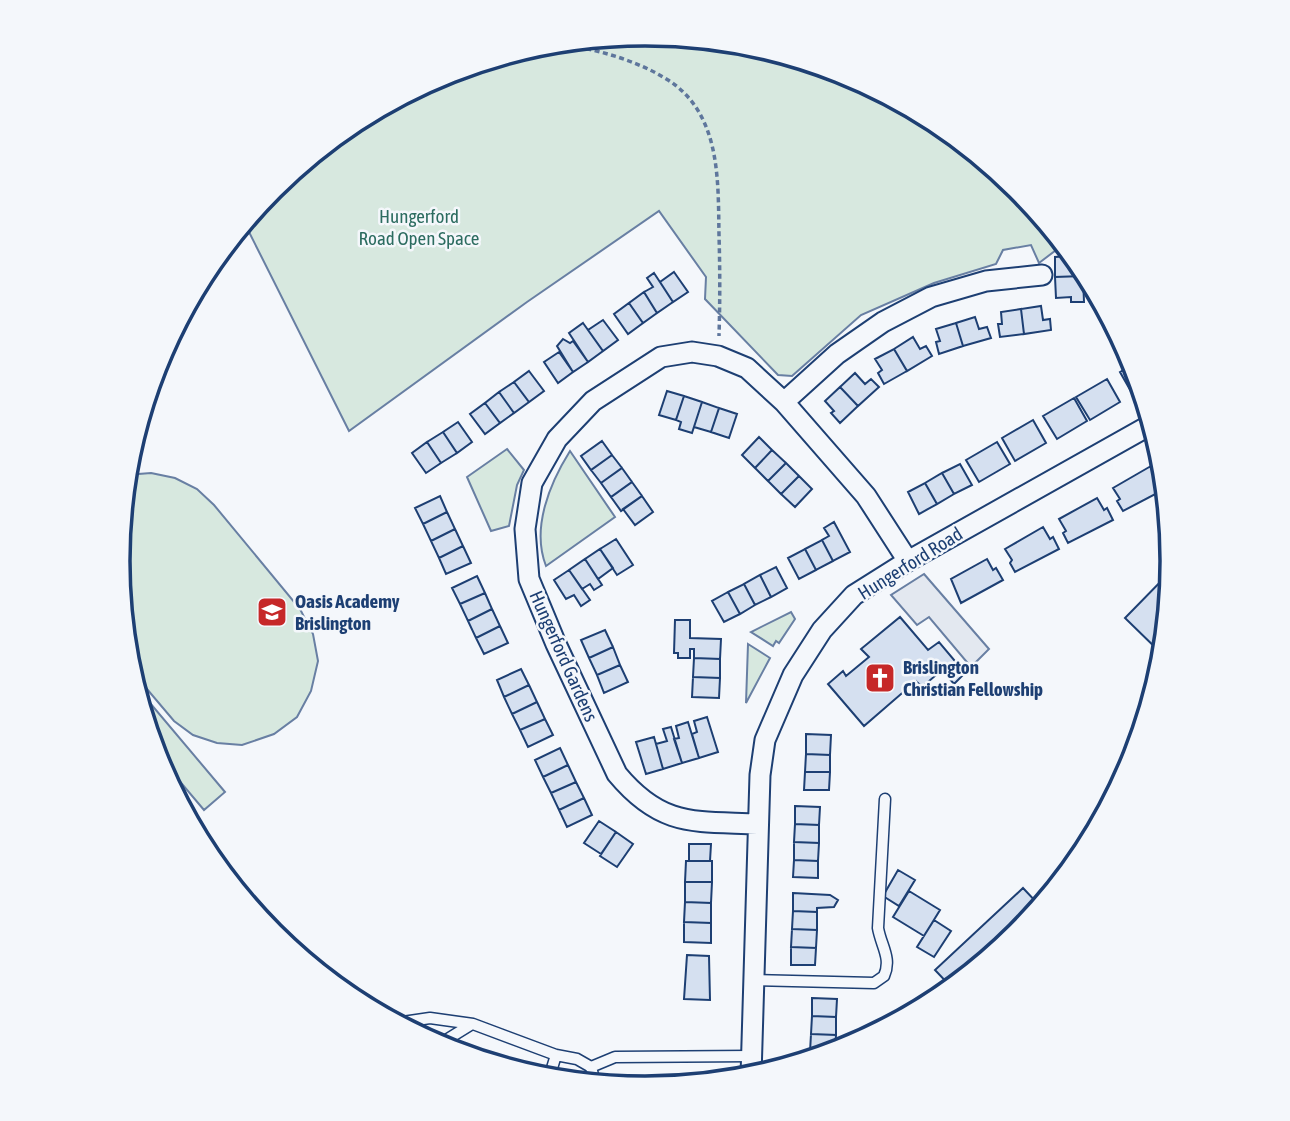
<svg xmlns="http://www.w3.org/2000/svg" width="1290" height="1121" font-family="'Asap Condensed',sans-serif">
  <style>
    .green { fill: #d7e8df; stroke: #687fa3; stroke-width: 2 }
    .parking { fill: #e3e8f0; stroke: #687fa3; stroke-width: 2 }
    .building { fill: #d5e0f0; stroke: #1d3f73; stroke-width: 2 }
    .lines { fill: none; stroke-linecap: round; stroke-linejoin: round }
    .lane-casing { stroke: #1d3f73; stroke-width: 13 }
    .street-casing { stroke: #1d3f73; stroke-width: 23 }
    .path { stroke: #5e769c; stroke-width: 3.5; stroke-dasharray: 5 3.5; stroke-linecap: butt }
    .lane { stroke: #f4f7fb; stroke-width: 10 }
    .street { stroke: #f4f7fb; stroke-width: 19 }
    .labels { text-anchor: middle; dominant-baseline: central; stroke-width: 5; stroke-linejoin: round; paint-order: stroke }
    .park-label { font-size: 19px; fill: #2c6c60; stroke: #f4f7fb }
    .street-label { font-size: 19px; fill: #1d3f73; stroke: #f4f7fb }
    .poi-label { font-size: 19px; font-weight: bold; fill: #1d3f73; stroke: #f4f7fb; text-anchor: start }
    .rim { fill: none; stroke: #1d3f73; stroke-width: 3.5 }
  </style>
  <rect width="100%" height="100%" fill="#f4f7fb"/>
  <path class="green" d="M645 33 748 43 847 74 938 122 1018 188 1064 244 1039 263 1031 245 1003 250 996 264 934 283 861 315 792 376 778 375 705 299 706 277 659 211 527 302 349 431 244 222 272 187 352 122 444 73 543 43Z
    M507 449 524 470 517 485 509 526 491 531 467 477Z
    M570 451 615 517 546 566C531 528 550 483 570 451Z
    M151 473 175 478 197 489 214 505 300 609 313 634 318 661 311 691 297 717 274 734 242 745 217 743 193 735 174 721 130 669 118 560 126 475Z
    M791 612 795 619 779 643 776 641 773 646 751 632Z
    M748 644 770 658 746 703Z
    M134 684 225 792 204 810 155 752Z"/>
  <path class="parking" d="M924 574 989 649 971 667 929 617 917 625 891 595Z"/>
  <path class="building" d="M1069 250 1083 267V276L1055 277V257L1069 256Z
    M674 272 688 292 673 302 660 282Z
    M654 273 673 302 657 313 644 292 653 287 647 278Z
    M1083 276 1084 302H1071V297L1056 298 1055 277Z
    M644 292 657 313 643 323 629 303Z
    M629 303 643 323 628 334 614 314Z
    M1041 306 1043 320 1050 319 1051 330 1024 334 1021 309Z
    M1021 309 1024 334 1000 337 998 324H1002L1001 312Z
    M975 317 979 329 987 327 991 338 963 346 956 323Z
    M603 320 618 340 603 351 588 330Z
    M583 323 603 351 588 362 569 333Z
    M956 323 963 346 939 354 936 342 940 341 936 329Z
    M913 337 920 349 926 346 932 356 907 371 894 349Z
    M563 339 570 343 573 341 588 362 573 372 557 346Z
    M894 349 907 371 884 384 878 373 882 370 875 359Z
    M559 352 573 372 558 383 544 362Z
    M1134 364 1142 390 1133 395 1120 372Z
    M529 371 544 391 529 402 514 382Z
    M855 373 865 384 871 379 879 387 858 406 840 387Z
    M1107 379 1120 402 1090 420 1076 397Z
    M514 382 529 402 514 413 499 392Z
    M840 387 858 406 840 423 831 413 834 411 825 401Z
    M667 391 684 396 676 420 659 415Z
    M499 392 514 413 500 423 485 403Z
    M684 396 702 402 692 433 679 429 681 422 676 420Z
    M1074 398 1087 421 1057 439 1043 416Z
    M702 402 719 408 711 432 694 427Z
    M485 403 500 423 485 434 470 414Z
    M719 408 737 414 729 438 711 432Z
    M1033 420 1046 443 1015 461 1002 438Z
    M458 422 472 442 457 453 443 432Z
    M443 432 457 453 441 463 427 442Z
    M759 437 772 450 755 468 742 455Z
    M602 441 612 455 591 470 581 456Z
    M427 442 441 463 426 473 412 453Z
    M997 442 1010 464 979 482 966 460Z
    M772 450 786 463 768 481 755 468Z
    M612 455 622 468 601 483 591 470Z
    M786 463 799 476 781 494 768 481Z
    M960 464 972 485 954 494 942 473Z
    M1151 466 1158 478 1161 476 1165 489 1123 511 1117 501 1120 499 1113 488Z
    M622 468 632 482 611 497 601 483Z
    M942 473 954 494 937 504 925 483Z
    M799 476 812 489 795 507 781 494Z
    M632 482 642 496 621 511 611 497Z
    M925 483 937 504 919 514 908 492Z
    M440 496 447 512 423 524 415 508Z
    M642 496 653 512 635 525 623 509Z
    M1097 498 1104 510 1107 508 1113 520 1068 543 1063 533 1066 531 1059 519Z
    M447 512 455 529 431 541 423 524Z
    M834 522 850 552 833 561 822 540 829 536 824 528Z
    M1043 527 1050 539 1053 537 1059 549 1015 572 1010 563 1012 560 1005 549Z
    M455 529 463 546 439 558 431 541Z
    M616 539 633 565 617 575 600 549Z
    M822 540 833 561 816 570 805 549Z
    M463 546 471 563 446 574 439 558Z
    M600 549 613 568 598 579 585 559Z
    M805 549 816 570 799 579 788 558Z
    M585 559 602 585 594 590 590 584 582 589 569 570Z
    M987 559 993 570 996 568 1003 580 961 603 951 579Z
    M776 567 787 588 771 597 760 575Z
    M569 570 590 600 581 606 574 595 566 599 554 580Z
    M1171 571 1163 655 1125 618Z
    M760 575 771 597 755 605 744 584Z
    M477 576 485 593 460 604 452 588Z
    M744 584 755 605 740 614 728 592Z
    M728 592 740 614 724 622 712 601Z
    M485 593 492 609 468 621 460 604Z
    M492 609 500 626 476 638 468 621Z
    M900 617 928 650 939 642 965 673 954 684 935 661 927 667 935 676 922 687 916 681 864 726 828 684 843 671 846 676 869 657 861 649Z
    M675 620H690V638L721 639 720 659 694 658V649H690V658H678V653H674Z
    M500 626 508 643 484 654 476 638Z
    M605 630 613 647 589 658 581 640Z
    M613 647 620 665 597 675 589 658Z
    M694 658 720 659V678L693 677Z
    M620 665 628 682 604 693 597 675Z
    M521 669 529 685 504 697 497 680Z
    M693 677 720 678 719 698 692 697Z
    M529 685 537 702 512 714 504 697Z
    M537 702 545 719 520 730 512 714Z
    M707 717 718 752 699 758 692 734 697 732 694 721Z
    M545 719 553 735 528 747 520 730Z
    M688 722 699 758 682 763 674 739 679 738 676 726Z
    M671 727 682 763 663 769 656 744 667 741 663 729Z
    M806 734 831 735 830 755 806 754Z
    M654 737 663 769 646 774 636 742Z
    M560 748 568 765 543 777 535 760Z
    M806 754 830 755V772H805Z
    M568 765 576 782 551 793 543 777Z
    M805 772H830L829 790H804Z
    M576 782 584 798 559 810 551 793Z
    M584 798 592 815 567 827 559 810Z
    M795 806 820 807 819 825 795 824Z
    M599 821 616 832 601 854 584 843Z
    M795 824 819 825V843L794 842Z
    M616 832 633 844 617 867 600 856Z
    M794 842 819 843 818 861 794 860Z
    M689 844H711L710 861H689Z
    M794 860 818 861V878L793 877Z
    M686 861H712V882H685Z
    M898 870 915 880 899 906 883 896Z
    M685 882H712L711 903 685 902Z
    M1023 888 1040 906 1018 934 952 988 935 970Z
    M909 891 940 910 924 936 893 917Z
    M793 893 830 895 838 900 834 907 817 908V912L793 911Z
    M685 902 711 903V923L684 922Z
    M793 911 817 912V930L792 929Z
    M934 920 951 931 934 957 917 947Z
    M684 922 711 923V943L684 942Z
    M792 929 817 930 816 948 791 947Z
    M791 947 816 948 815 965H791Z
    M687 955 709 956 710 1000 684 999Z
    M812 998 837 999 836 1017 812 1016Z
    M812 1016 836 1017V1035L811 1034Z
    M811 1034 836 1035 835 1051 810 1052Z
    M810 1052H831L810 1059Z"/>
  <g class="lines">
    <g class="lane-casing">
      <path id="lane" d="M754 980 874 983 884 976C892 958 881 946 878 928L885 799
        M396 1023 430 1018 473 1024 556 1055 577 1059 591 1067 595 1083
        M438 1045 472 1024
        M591 1067 615 1057 752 1056
        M549 1078 556 1055"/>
    </g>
    <g class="street-casing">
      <path id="street" d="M784 402 837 354 883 322 931 297 986 281 1042 275
        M758 824C695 821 662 828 617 774L556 644 529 579 525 529 532 483 557 439 593 401 661 357 692 352 718 356 747 368 784 402 866 496 908 561
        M751 1076 760 775 765 740 793 675 822 630 854 595 908 561 1152 424"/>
    </g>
    <path class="path" d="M553 42C593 49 633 58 668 80 721 114 718 180 719 235 720 269 720 302 719 336"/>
    <use href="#lane" class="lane"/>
    <use href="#street" class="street"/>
  </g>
  <defs>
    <g id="school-square" transform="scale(1.575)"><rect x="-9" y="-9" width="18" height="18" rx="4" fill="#c62828" stroke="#f4f7fb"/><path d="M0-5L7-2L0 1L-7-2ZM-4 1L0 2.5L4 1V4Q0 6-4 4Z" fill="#fff"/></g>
    <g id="church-square" transform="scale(1.575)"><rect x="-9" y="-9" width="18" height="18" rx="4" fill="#c62828" stroke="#f4f7fb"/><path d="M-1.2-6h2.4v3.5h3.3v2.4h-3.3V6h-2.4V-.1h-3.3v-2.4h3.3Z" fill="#fff"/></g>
  </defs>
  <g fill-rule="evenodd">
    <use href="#school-square" x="272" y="612"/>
    <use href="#church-square" x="880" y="678"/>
  </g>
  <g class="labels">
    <g class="park-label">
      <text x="419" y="216">Hungerford<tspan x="419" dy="22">Road Open Space</tspan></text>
    </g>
    <g class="street-label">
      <text transform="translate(910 563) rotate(-32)">Hungerford Road</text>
      <text transform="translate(564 656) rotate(66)">Hungerford Gardens</text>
    </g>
    <g class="poi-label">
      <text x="295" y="601">Oasis Academy<tspan x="295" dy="22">Brislington</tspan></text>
      <text x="903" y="667">Brislington<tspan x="903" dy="22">Christian Fellowship</tspan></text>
    </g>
  </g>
  <path d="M0 0H1290V1121H0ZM130 561a515 515 0 1 1 1030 0a515 515 0 1 1-1030 0Z" fill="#f4f7fb" fill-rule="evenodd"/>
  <path class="rim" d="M130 561a515 515 0 1 1 1030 0a515 515 0 1 1-1030 0Z"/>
</svg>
